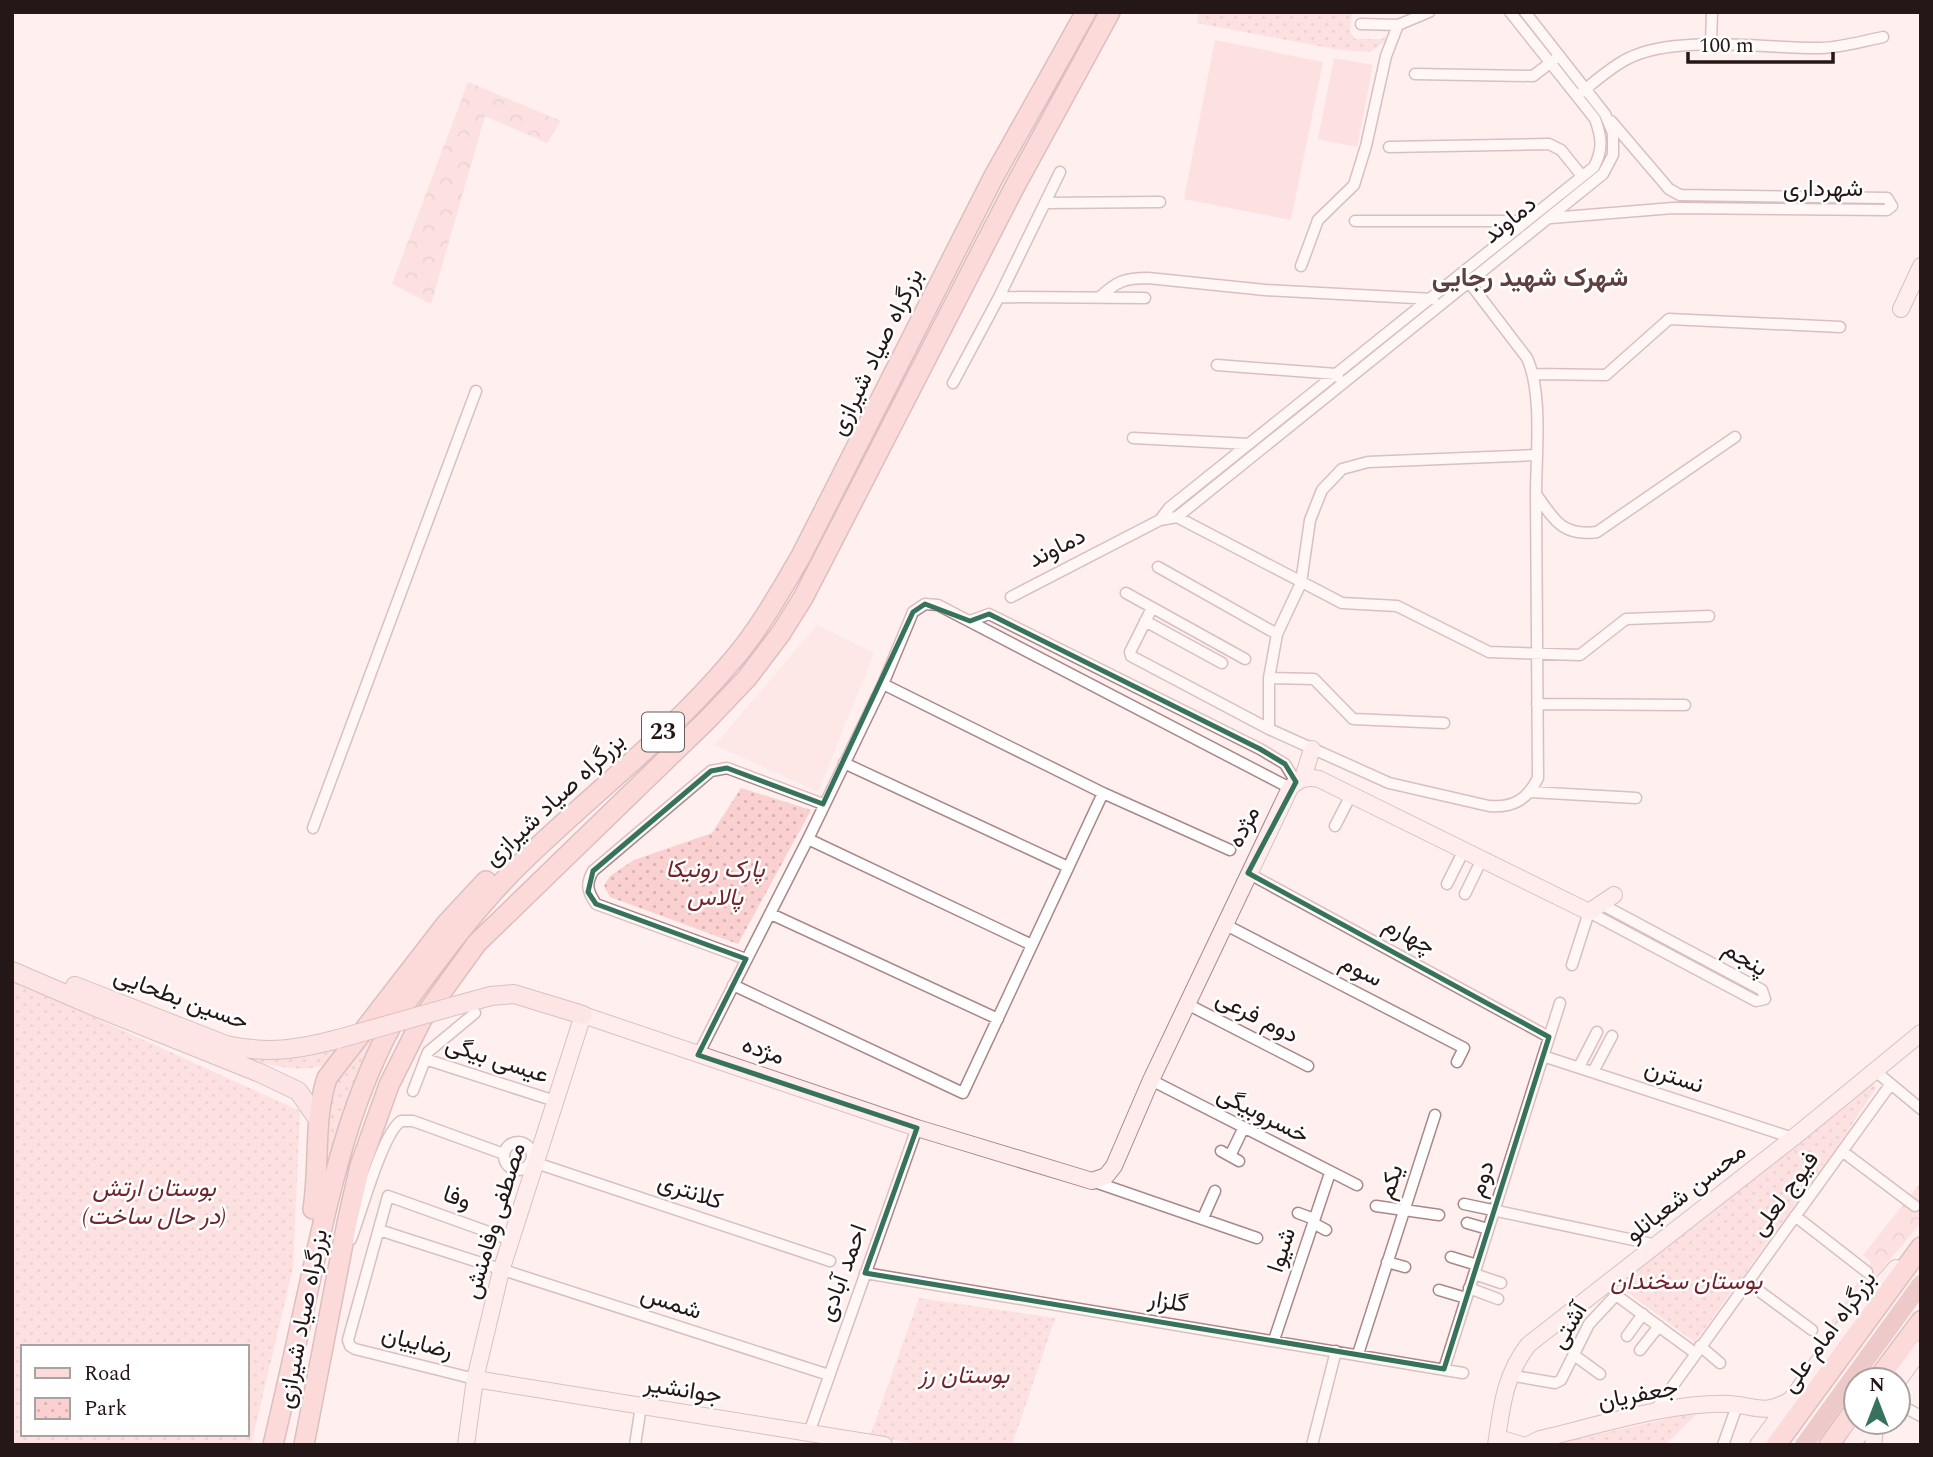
<svg xmlns="http://www.w3.org/2000/svg" width="1933" height="1457" font-family="Spectral,Vazirmatn,serif">
  <style>
    .built { fill: #fbdede }
    .grass { fill: #fad0d0 }
    .forest { fill: url(#forest-crowns) }
    .park { fill: url(#park-dots); fill-rule: evenodd }
    .lines { fill: none; stroke-linecap: round; stroke-linejoin: round }
    .river { stroke: #da9b9c; stroke-width: 18 }
    .street-casing { stroke: #ab8788; stroke-width: 13 }
    .secondary-casing { stroke: #ab8788; stroke-width: 18 }
    .primary-casing { stroke: #b08686; stroke-width: 20 }
    .highway-casing { stroke: #b08686; stroke-width: 22 }
    .street { stroke: #fff; stroke-width: 10 }
    .secondary { stroke: #feeced; stroke-width: 16 }
    .primary { stroke: #fddada; stroke-width: 18 }
    .highway { stroke: #fbc1c2; stroke-width: 19 }
    .primary-bridge-casing { stroke: #b08686; stroke-width: 20; stroke-linecap: butt }
    .primary-bridge { stroke: #fddada; stroke-width: 18 }
    .marked { fill: none; stroke: #36725c; stroke-width: 5; stroke-linejoin: round }
    .labels { text-anchor: middle; dominant-baseline: central; stroke-width: 5; stroke-linejoin: round; paint-order: stroke }
    .shield { fill: #fff; stroke: #665d5d; stroke-width: 2 }
    .shield-label { font-size: 23px; font-weight: bold; fill: #251718 }
    .street-label { font-size: 24px; fill: #251718; stroke: #fff }
    .park-label { font-size: 24px; font-style: italic; fill: #70252d; stroke: #fff }
    .neighbourhood-label { font-size: 26px; font-weight: bold; fill: #5f3f40; stroke: #fff }
  </style>
  <defs>
    <pattern id="forest-crowns" width="20" height="18" patternUnits="userSpaceOnUse" patternTransform="scale(1.75)"><rect width="20" height="18" fill="#fad0d0"/><path d="M2 6a3 3 0 1 1 6 0M12 15a3 3 0 1 1 6 0" fill="none" stroke="#d6b2b2"/></pattern>
    <pattern id="park-dots" width="8" height="8" patternUnits="userSpaceOnUse" patternTransform="scale(1.75)"><rect width="8" height="8" fill="#fad0d0"/><path d="M2 2h.1M6 6h.1" fill="none" stroke="#d6b2b2" stroke-width="1.8" stroke-linecap="round"/></pattern>
  </defs>
  <rect width="100%" height="100%" fill="#ffefef"/>
  <path class="built" d="M817 625 874 653 818 792 715 745Z"/>
  <path class="grass" d="M1215 40 1323 62 1291 220 1184 199Z
    M1334 58 1373 65 1357 147 1318 139Z"/>
  <path class="forest" d="M468 82 561 121 547 143 485 116 431 304 392 284Z
    M1921 1182V1223L1830 1330 1832 1320 1871 1263 1863 1255Z"/>
  <path class="park" d="M1199 12H1352L1350 32 1355 39H1382L1386 36V41L1370 52 1340 50 1197 23Z
    M741 788 811 810 738 944 610 897 604 886 610 876 634 860 712 833Z
    M12 980 300 1111 293 1268 251 1445H12ZM23 1347H247V1434H23Z
    M381 1031 321 1188 322 1101 344 1070 349 1066 361 1037Z
    M349 1042C343 1048 336 1058 329 1062 307 1077 259 1063 236 1054 279 1063 307 1056 349 1042Z
    M1872 1081 1876 1088 1841 1141 1695 1342 1616 1284Z
    M919 1298 1055 1318 1012 1445H922L870 1436Z
    M1699 1412 1665 1445H1548Z"/>
  <g class="lines">
    <path class="river" d="M1804 1445 1921 1284"/>
    <g class="street-casing">
      <path id="street" d="M1361 24 1398 25 1429 12
        M1711 44 1712 12
        M1415 74 1533 76 1554 60
        M1582 92C1597 80 1612 66 1629 58 1677 34 1767 49 1820 48 1841 48 1863 41 1883 37
        M1389 147 1549 144 1561 150 1582 176
        M1045 203 1160 202
        M1551 218 1673 208 1887 210 1892 206 1887 198 1680 195 1669 189 1611 121
        M1355 221H1527
        M1301 266 1318 220 1354 185 1366 146 1386 56 1398 25
        M1462 273 1527 358C1543 393 1536 456 1536 495 1537 590 1537 684 1538 778 1527 800 1513 808 1489 806L1389 783 1269 729V678L1277 634 1301 583 1310 520 1322 490 1342 469 1368 462 1536 455
        M999 297 1145 298
        M1100 297C1117 281 1125 278 1148 278L1265 290 1433 299
        M1217 365 1336 374 1338 377
        M1534 374 1606 375 1669 319 1840 327
        M953 383 999 297 1060 172
        M1133 438 1249 444
        M1536 494C1554 520 1563 537 1597 532L1735 437
        M1177 517 1342 603 1397 606 1489 652 1580 655 1626 619 1709 616
        M1160 520 1169 508 1594 167C1603 149 1602 138 1595 119L1510 12
        M1158 567 1277 634
        M1126 593 1245 659
        M1011 597 1160 520 1177 517 1603 174 1613 155V133L1605 114 1525 12
        M1152 608 1130 652 1131 656 1269 729
        M970 621 989 614 1260 749 1285 764 1296 782
        M1145 621 1222 663
        M1269 678 1314 679 1353 719 1444 723
        M883 684 1103 793 1230 850
        M1537 704 1685 705
        M844 763 1068 867
        M1531 792 1636 798
        M1335 826 1351 795
        M313 828 476 391
        M808 839 1032 945
        M1248 873 1549 1037
        M1447 884 1464 850
        M1465 894 1482 859
        M771 914 998 1019
        M1224 924 1464 1048 1457 1062
        M746 959 596 904C588 892 585 885 593 871L711 771 727 768 823 804
        M1572 965 1589 912 1756 1001 1765 999 1762 990 1601 904
        M733 985 963 1093 1103 793
        M1187 1004 1308 1066
        M698 1055 808 839 883 684 913 612 925 604 938 605 1290 788
        M1543 1056 1793 1138
        M425 1059 555 1101
        M1579 1067 1597 1032
        M1874 1070 1921 1109
        M1593 1072 1612 1036
        M1151 1080 1357 1185
        M413 1091 428 1052 475 1013
        M504 1156a14 14 0 1 1 28 0a14 14 0 1 1-28 0Z
        M1221 1151 1239 1161
        M1842 1151 1915 1206
        M1230 1156 1243 1129
        M536 1163 830 1261
        M1092 1181 1257 1238
        M1464 1204 1657 1245
        M1376 1206 1439 1215
        M1298 1213 1314 1219
        M1795 1216 1867 1272
        M1203 1218 1215 1191
        M1313 1223 1326 1230
        M1467 1223 1488 1229
        M379 1230 829 1375
        M351 1239C361 1214 382 1134 401 1121H413L504 1154
        M1451 1257 1477 1265
        M1387 1262 1405 1267
        M865 1273 1463 1373
        M1474 1274 1501 1283
        M1747 1282 1812 1330
        M1469 1288 1498 1299
        M1439 1290 1466 1298
        M1627 1336 1643 1314
        M1274 1340 1330 1173
        M1700 1346 1720 1363
        M1640 1350 1659 1326
        M1358 1354 1435 1115
        M1574 1355 1600 1374
        M1444 1369 1560 1003
        M1509 1375 1555 1383 1561 1380 1589 1324 1616 1295 1695 1353
        M475 1379 355 1349 350 1346 348 1340 388 1196 511 1240
        M1898 1404 1921 1416
        M1654 1412 1890 1085
        M809 1433 917 1128
        M635 1445 641 1406
        M1312 1445 1336 1351
        M1723 1445 1737 1406"/>
    </g>
    <g class="secondary-casing">
      <path id="secondary" d="M1901 309 1921 266
        M1303 778 1312 749
        M475 1379 884 1445
        M1898 1381 1921 1349
        M466 1445 475 1379 501 1271 583 1015 917 1128 1092 1181 1106 1176 1114 1166 1151 1080 1290 788C1299 779 1307 776 1319 779L1589 912 1614 895
        M1496 1445C1502 1406 1504 1377 1528 1345L1793 1138 1921 1033
        M1498 1445 1497 1442 1502 1439 1522 1445
        M1528 1445 1540 1439C1596 1426 1675 1401 1730 1404 1758 1406 1764 1416 1792 1399
        M1758 1445 1846 1324 1896 1268
        M1852 1445 1868 1422
        M1873 1445 1876 1422"/>
    </g>
    <g class="primary-casing">
      <path id="primary" d="M12 971 98 1008 260 1073 298 1091 317 1118
        M75 986 226 1045C268 1054 296 1050 338 1039
        M458 1005 491 996 514 994 583 1015"/>
    </g>
    <g class="highway-casing">
      <path id="highway" d="M313 1209C320 1165 313 1121 327 1078L446 924 486 881
        M1877 1380 1921 1321
        M273 1445C287 1386 300 1327 313 1268 332 1180 353 1091 399 1012 437 961 474 909 520 864 589 796 668 737 731 662 759 630 780 592 801 556L993 178 1086 12
        M304 1445 347 1223 360 1166 389 1085 422 1019 477 943 709 718 747 678 781 633 803 598 1014 188 1110 12
        M1776 1445 1921 1247
        M1829 1445 1856 1408"/>
    </g>
    <use href="#street" class="street"/>
    <use href="#secondary" class="secondary"/>
    <use href="#primary" class="primary"/>
    <use href="#highway" class="highway"/>
    <g class="primary-bridge-casing">
      <path id="primary-bridge" d="M338 1039 458 1005"/>
    </g>
    <use href="#primary-bridge" class="primary-bridge"/>
  </g>
  <path d="M0 0H1933V1457H0ZM925 604 970 621 989 614 1260 749 1285 764 1296 782 1248 873 1549 1037 1444 1369 865 1273 917 1128 698 1055 746 959 596 904 588 892 593 871 711 771 727 768 823 804 913 612Z" fill="#ffefef" fill-opacity=".55" fill-rule="evenodd"/>
  <path class="marked" d="M925 604 970 621 989 614 1260 749 1285 764 1296 782 1248 873 1549 1037 1444 1369 865 1273 917 1128 698 1055 746 959 596 904 588 892 593 871 711 771 727 768 823 804 913 612Z"/>
  <g class="labels">
    <rect class="shield" x="642" y="712.5" width="42" height="39" rx="5"/>
    <g class="shield-label">
      <text x="663" y="732">23</text>
    </g>
    <g class="street-label">
      <text x="1823" y="189">شهرداری</text>
      <text transform="translate(1510 220) rotate(-39)">دماوند</text>
      <text transform="translate(877 352) rotate(-64)">بزرگراه صیاد شیرازی</text>
      <text transform="translate(1057 548) rotate(-27)">دماوند</text>
      <text transform="translate(555 800) rotate(-43)">بزرگراه صیاد شیرازی</text>
      <text transform="translate(1244 827) rotate(-63)">مژده</text>
      <text transform="translate(1409 936) rotate(28)">چهارم</text>
      <text transform="translate(1745 959) rotate(31)">پنجم</text>
      <text transform="translate(1361 971) rotate(27)">سوم</text>
      <text transform="translate(181 999) rotate(20)">حسین بطحایی</text>
      <text transform="translate(1257 1017) rotate(27)">دوم فرعی</text>
      <text transform="translate(763 1051) rotate(19)">مژده</text>
      <text transform="translate(497 1060) rotate(18)">عیسی بیگی</text>
      <text transform="translate(1674 1077) rotate(18)">نسترن</text>
      <text transform="translate(1263 1115) rotate(27)">خسروبیگی</text>
      <text transform="translate(1482 1179) rotate(-72)">دوم</text>
      <text transform="translate(1391 1182) rotate(-72)">یکم</text>
      <text transform="translate(690 1192) rotate(19)">کلانتری</text>
      <text transform="translate(1686 1193) rotate(-38)">محسن شعبانلو</text>
      <text transform="translate(1785 1194) rotate(-54)">فیوج لعلی</text>
      <text transform="translate(457 1198) rotate(19)">وفا</text>
      <text transform="translate(495 1221) rotate(-73)">مصطفی وفامنش</text>
      <text transform="translate(1282 1250) rotate(-72)">شیوا</text>
      <text transform="translate(843 1273) rotate(-70)">احمد آبادی</text>
      <text transform="translate(1168 1302) rotate(9)">گلزار</text>
      <text transform="translate(671 1303) rotate(18)">شمس</text>
      <text transform="translate(303 1319) rotate(-79)">بزرگراه صیاد شیرازی</text>
      <text transform="translate(1569 1326) rotate(-59)">آشتی</text>
      <text transform="translate(1829 1332) rotate(-54)">بزرگراه امام علی</text>
      <text transform="translate(417 1343) rotate(14)">رضاییان</text>
      <text transform="translate(683 1390) rotate(9)">جوانشیر</text>
      <text transform="translate(1638 1395) rotate(-11)">جعفریان</text>
    </g>
    <g class="park-label">
      <text x="715" y="870">پارک رونیکا<tspan x="715" dy="28">پالاس</tspan></text>
      <text x="154" y="1189">بوستان ارتش<tspan x="154" dy="28">(در حال ساخت)</tspan></text>
      <text x="1686" y="1282">بوستان سخندان</text>
      <text x="964" y="1376">بوستان رز</text>
    </g>
    <g class="neighbourhood-label">
      <text x="1530" y="278">شهرک شهید رجایی</text>
    </g>
  </g>
  <rect width="1933" height="1457" fill="none" stroke="#251718" stroke-width="28"/>
  <rect x="21" y="1345" width="228" height="91" fill="#ffffff" stroke="#a8a2a3" stroke-width="2"/>
  <rect x="35" y="1368" width="35" height="10" fill="#fddada" stroke="#a8a2a3" stroke-width="2"/>
  <text x="84" y="1380" font-size="21" fill="#251718">Road</text>
  <rect x="35" y="1398" width="35" height="21" fill="url(#park-dots)" stroke="#a8a2a3" stroke-width="2"/>
  <text x="84" y="1415" font-size="21" fill="#251718">Park</text>
  <g transform="translate(1877 1401)"><circle r="33" fill="#ffffff" stroke="#a8a2a3" stroke-width="2"/>
  <path d="M0-5L12 26L0 18L-12 26Z" fill="#36725c"/>
  <text y="-10" font-size="19" font-weight="bold" text-anchor="middle" fill="#251718">N</text>
  </g>
  <path d="M1688 52v10h145v-10" fill="none" stroke="#251718" stroke-width="3.5"/>
  <text x="1699" y="52" font-size="21" fill="#251718" stroke="#ffffff" stroke-width="5" paint-order="stroke">100 m</text>
</svg>
